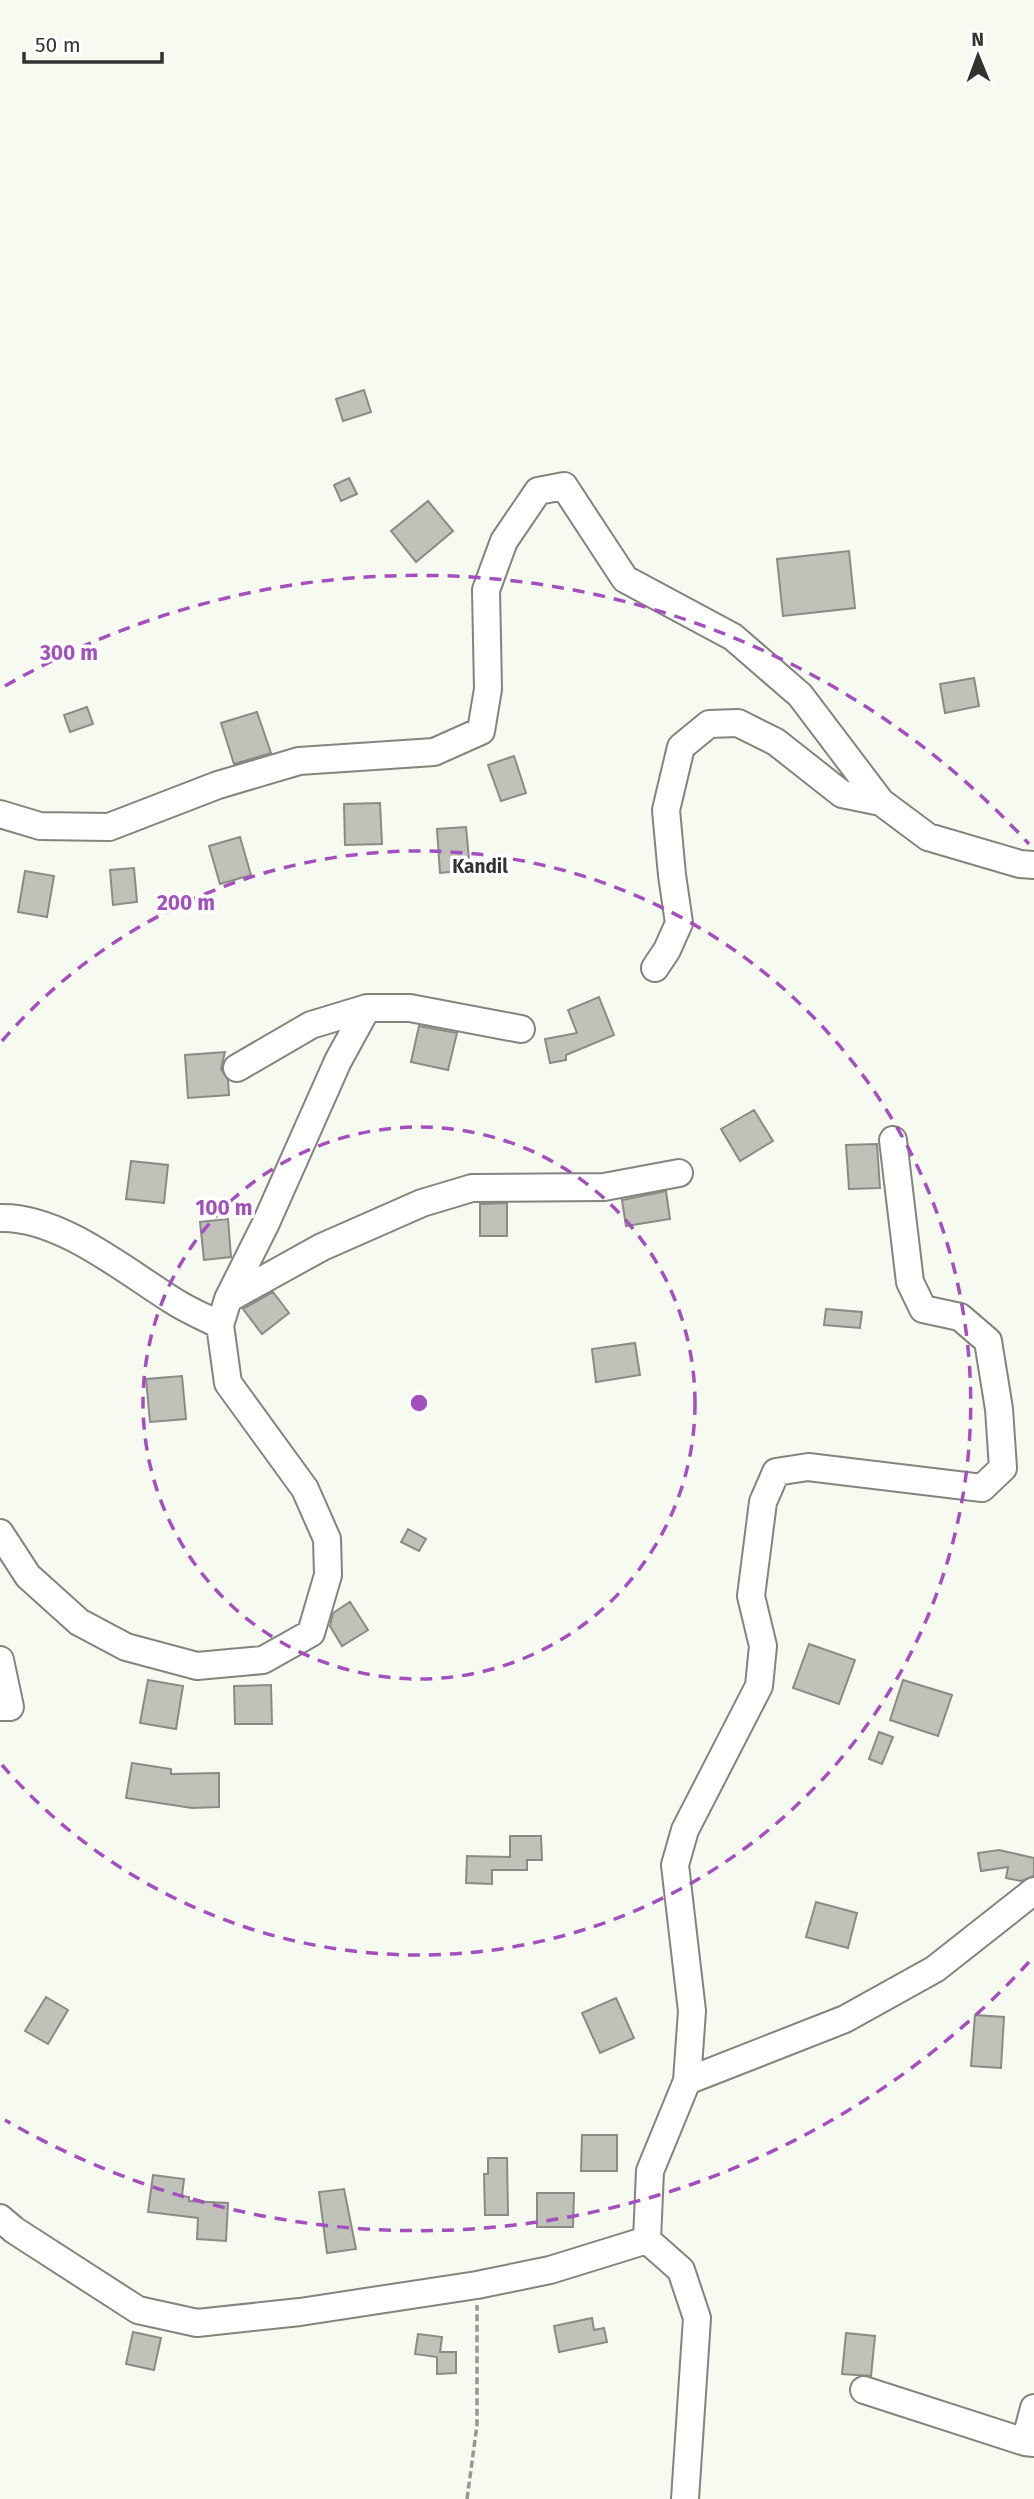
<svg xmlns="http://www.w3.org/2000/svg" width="1034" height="2499" font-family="'Fira Sans',sans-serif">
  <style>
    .building { fill: #c0c2ba; stroke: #898b84; stroke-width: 2 }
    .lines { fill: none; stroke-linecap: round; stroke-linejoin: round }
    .minor-casing { stroke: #82847d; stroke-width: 30 }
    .path { stroke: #959791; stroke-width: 3.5; stroke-dasharray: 7 3.5; stroke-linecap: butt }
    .minor { stroke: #fff; stroke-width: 26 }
    .ring { fill: none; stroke: #a350be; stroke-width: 3.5; stroke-dasharray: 12 9 }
    .labels { text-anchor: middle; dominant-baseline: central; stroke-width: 7; stroke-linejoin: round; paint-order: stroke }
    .neighbourhood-label { font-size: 19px; font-weight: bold; fill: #323330; stroke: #fff }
    .centre { fill: #a350be; stroke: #fff; stroke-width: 3.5 }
    .ring-label { font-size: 21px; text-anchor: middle; font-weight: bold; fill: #a350be; stroke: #fff; stroke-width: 7; stroke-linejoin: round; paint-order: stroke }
  </style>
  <rect width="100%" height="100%" fill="#f7faf1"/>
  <path class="building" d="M364 390 371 412 343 421 336 399Z
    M349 478 357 494 341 501 334 485Z
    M428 501 453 531 416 562 391 531Z
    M849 551 855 608 783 616 777 559Z
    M974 678 979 706 945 713 940 684Z
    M87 707 93 724 70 732 64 715Z
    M257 712 271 753 234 764 221 723Z
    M514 756 526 793 501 801 488 765Z
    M380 803 382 844 345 845 344 804Z
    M466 827 470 870 440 873 437 829Z
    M240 837 251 875 220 884 209 846Z
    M134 868 137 902 113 905 110 870Z
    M25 871 54 876 47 917 18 912Z
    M599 997 614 1035 566 1055V1060L550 1063 545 1039 577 1033 568 1010Z
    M419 1026 457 1033 448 1070 411 1062Z
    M225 1052 221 1069 228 1080 229 1095 188 1098 185 1055Z
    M754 1110 773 1141 740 1161 721 1129Z
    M877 1144 880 1188 849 1189 846 1145Z
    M131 1161 168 1165 164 1203 126 1199Z
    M666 1191 670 1219 626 1226 622 1200Z
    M507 1203V1236H480V1204Z
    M228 1219 231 1257 204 1260 200 1222Z
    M273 1292 289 1313 262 1334 243 1309Z
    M826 1309 862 1312 860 1328 824 1325Z
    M635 1343 640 1375 596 1382 592 1349Z
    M182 1376 186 1419 150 1422 146 1379Z
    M408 1529 426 1539 419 1551 401 1542Z
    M350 1602 368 1630 342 1646 330 1626 333 1613Z
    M809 1644 855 1660 839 1704 793 1688Z
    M148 1680 183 1686 176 1729 140 1723Z
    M903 1680 952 1695 938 1736 890 1720Z
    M271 1685 272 1724H235L234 1686Z
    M879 1732 893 1737 882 1764 869 1759Z
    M132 1763 171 1769V1774L219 1773V1807L192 1808 126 1798Z
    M510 1836H541L542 1860H527V1870H492V1884L466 1883 467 1856 510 1857Z
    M999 1850 1034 1858V1876L1021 1881 1006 1878 1008 1867 981 1871 978 1853Z
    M816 1902 857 1913 848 1948 806 1937Z
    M46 1997 68 2010 48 2044 25 2031Z
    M616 1998 634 2038 600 2053 582 2013Z
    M975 2015 1004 2017 1001 2068 971 2066Z
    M582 2135H617V2171H581Z
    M488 2158H507L508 2215H485L484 2174H488Z
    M153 2175 184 2179 182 2196 189 2197V2201L228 2203 226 2241 197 2239 198 2218 148 2212Z
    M344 2189 356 2249 327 2253 319 2192Z
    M537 2193H574L573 2227H537Z
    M592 2318 594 2330 604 2328 607 2342 559 2352 554 2326Z
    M133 2332 161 2338 154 2370 126 2364Z
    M846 2333 875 2336 871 2376 842 2374Z
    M418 2334 442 2337 440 2352H456V2373L437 2374V2357L415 2354Z"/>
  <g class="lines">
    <g class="minor-casing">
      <path id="minor" d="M0 814 40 826 109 827 218 785 299 761 434 752 481 731 488 689 486 590 504 541 538 491 564 486 625 579 733 637 800 695 881 802 928 837 1020 864 1034 865
        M655 968 667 950 679 923 672 875 666 810 681 747 709 724 738 723 776 742 842 794 881 802
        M237 1068 311 1025 367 1008
        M0 1218C59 1216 124 1270 172 1300 187 1310 204 1317 220 1325
        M228 1299 322 1247 422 1203 472 1188 604 1187 679 1173
        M0 1533 28 1576 79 1622 126 1647 197 1666 263 1660 311 1633 328 1575 327 1539 305 1489 228 1383 220 1325 228 1299 266 1223 338 1061 367 1008H410L521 1029
        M0 1660 10 1707H0
        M687 2081 692 2011 675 1865 685 1830 759 1686 763 1646 751 1596 763 1502 776 1472 808 1467 982 1488 1003 1468 999 1409 988 1341 960 1317 923 1309 910 1282 893 1140
        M0 2218 14 2230 138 2310 197 2323 300 2312 477 2285 550 2270 647 2240
        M864 2390 1025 2442 1034 2443
        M1025 2442 1034 2408
        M685 2499 697 2318 681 2270 647 2240 650 2171 687 2081 845 2019 935 1969 1034 1891"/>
    </g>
    <path class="path" d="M467 2499 477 2425V2305"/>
    <use href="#minor" class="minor"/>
  </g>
  <g class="ring">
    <circle cx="419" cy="1403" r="276"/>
    <path d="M2 1041A552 552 0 1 1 2 1765"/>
    <path d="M1029 1962A828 828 0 0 1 5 2120M5 686A828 828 0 0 1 1029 844"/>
  </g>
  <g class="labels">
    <g class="neighbourhood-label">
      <text x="480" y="866">Kandil</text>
    </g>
  </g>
  <circle cx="419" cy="1403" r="10" class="centre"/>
  <g class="ring-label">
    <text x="69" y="660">300 m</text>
    <text x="186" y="910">200 m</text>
    <text x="224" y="1215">100 m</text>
  </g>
  <g transform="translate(978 56) rotate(359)" stroke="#ffffff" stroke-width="5" paint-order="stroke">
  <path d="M0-5L12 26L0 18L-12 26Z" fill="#323330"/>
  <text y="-10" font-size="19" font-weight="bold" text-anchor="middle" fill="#323330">N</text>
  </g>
  <path d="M24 52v10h138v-10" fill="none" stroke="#323330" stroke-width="3.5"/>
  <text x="35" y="52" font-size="21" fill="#323330" stroke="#ffffff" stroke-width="5" paint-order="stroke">50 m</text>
</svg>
